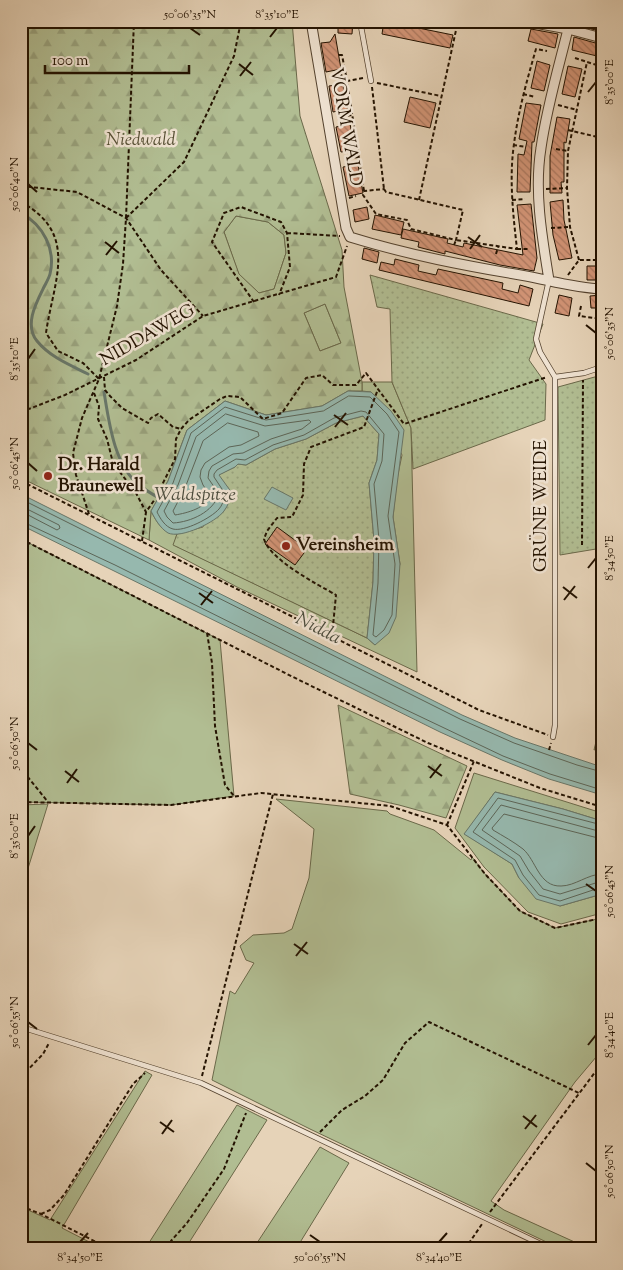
<svg xmlns="http://www.w3.org/2000/svg" width="623" height="1270" font-family="'Sorts Mill Goudy',serif">
  <style>
    .grass { fill: #b1bd92; stroke: #6a6849 }
    .forest { fill: url(#forest-firs); stroke: #6a6849; fill-rule: evenodd }
    .park { fill: url(#park-dots); stroke: #6a6849 }
    .water { fill: #96b8ae; stroke: #687668 }
    .lines { fill: none; stroke-linecap: round; stroke-linejoin: round }
    .shore { stroke: #5c6557; stroke-width: 1 }
    .stream { stroke: #687668; stroke-width: 3 }
    .building { fill: url(#building-back-hatch); stroke: #231200 }
    .lane-casing { stroke: #54422e; stroke-width: 6 }
    .street-casing { stroke: #54422e; stroke-width: 11 }
    .path { stroke: #231200; stroke-width: 2; stroke-dasharray: 4 2.5; stroke-linecap: butt }
    .lane { stroke: #efe2d1; stroke-width: 4.5 }
    .street { stroke: #efe2d1; stroke-width: 9 }
    .ticks { fill: none; stroke: #231200; stroke-width: 2 }
    .poi-dot { fill: #8f2418; stroke: #efe2d1; stroke-width: 2 }
    .labels { text-anchor: middle; dominant-baseline: central; stroke-width: 5; stroke-linejoin: round; paint-order: stroke }
    .street-label { font-size: 18px; fill: #231200; stroke: #efe2d1 }
    .park-label { font-size: 18px; font-style: italic; fill: #554e33; stroke: #efe2d1 }
    .poi-label { font-size: 18px; font-weight: bold; fill: #231200; stroke: #efe2d1; text-anchor: start }
    .water-label { font-size: 19px; font-style: italic; fill: #4b4c3d; stroke: #efe2d1 }
    .neatline { fill: none; stroke: #231200; stroke-width: 2 }
    .ticks-label { font-size: 12px; text-anchor: middle; fill: #231200 }
  </style>
  <defs>
    <pattern id="forest-firs" width="22" height="20" patternUnits="userSpaceOnUse" patternTransform="scale(1.25)"><rect width="22" height="20" fill="#b1bd92"/><path d="M5 1l3.5 6h-7zM16 11l3.5 6h-7z" fill="#98a17c"/></pattern>
    <pattern id="park-dots" width="8" height="8" patternUnits="userSpaceOnUse" patternTransform="scale(1.25)"><rect width="8" height="8" fill="#b1bd92"/><path d="M2 2h.1M6 6h.1" fill="none" stroke="#98a17c" stroke-width="1.8" stroke-linecap="round"/></pattern>
    <pattern id="building-back-hatch" width="6" height="6" patternUnits="userSpaceOnUse" patternTransform="scale(1.25)"><rect width="6" height="6" fill="#d29476"/><path d="M-1 5l2 2M0 0l6 6M5-1l2 2" fill="none" stroke="#aa775e"/></pattern>
  </defs>
  <rect width="100%" height="100%" fill="#e6d3b8"/>
  <filter id="stains"><feTurbulence type="fractalNoise" baseFrequency=".004" numOctaves="4"/><feColorMatrix values="0 0 0 0 .2 0 0 0 0 .09 0 0 0 0 .02 0 0 0 .5 -.17"/></filter>
  <radialGradient id="worn" r=".72"><stop offset=".6" stop-color="#630" stop-opacity="0"/><stop offset="1" stop-color="#630" stop-opacity=".3"/></radialGradient>
  <path class="grass" d="M236 216 268 222 284 235 286 253 274 289 259 293 239 275 224 232Z
    M325 304 341 343 320 351 304 313Z
    M362 382H392L411 428 417 672 237 587 149 540 151 511C157 523 163 533 177 534L174 545 367 638 375 645 400 564 393 517 397 479 402 455 371 392 362 391Z
    M21 539 220 640 234 796 171 805 21 802Z
    M602 726V747L594 750 599 729Z
    M474 773 602 813V821L563 809 495 792 465 834 512 864 519 878 560 906 595 896 602 891V913L561 924 528 912 484 867 455 828Z
    M276 799 387 811 390 814 434 830 471 860 472 857 485 874 520 911 555 928 602 918V1050L575 1082 491 1201 504 1210 590 1249H561L310 1129 212 1080 230 991 235 994 254 963 246 960 240 946 253 935 284 933 292 929 309 878 314 829Z
    M48 804 21 891V805Z
    M145 1071 152 1075 62 1228 103 1249H21V1218L28 1210 50 1220Z
    M237 1105 267 1120 185 1249H145Z
    M320 1147 349 1163 296 1249H253Z"/>
  <path class="forest" d="M21 21H292L300 116 342 250 344 287 362 382V391H348L322 406 266 415 225 401 187 430 168 481 151 511 149 540 21 478ZM236 216 268 222 284 235 286 253 274 289 259 293 239 274 224 232ZM325 304 341 343 320 351 304 313Z
    M338 705 467 766 446 818 399 805 350 794Z"/>
  <path class="park" d="M370 275 543 324 529 360 546 384 545 420 413 469 411 428 392 382 390 309 377 307Z
    M602 375V548L560 555 558 387Z
    M363 416 379 434 377 460 369 483 374 540 373 582 367 638 173 545 177 534 203 527 218 475 235 467 238 464 246 465 275 449 306 439 336 423Z"/>
  <path class="water" d="M348 391 371 392 391 411 404 430 393 517 400 564 396 617 389 633 375 645 367 638 373 582 374 540 369 483 377 460 379 434 363 416 336 423 306 439 275 449 246 465 238 464 235 467 219 475 232 493C230 499 228 506 224 511 216 522 181 539 168 533 160 528 155 519 151 511L168 481 187 430 225 401 266 415 322 406Z
    M272 487 293 498 286 510 264 499Z
    M21 494 462 715 515 738 602 767V795L549 779 502 760 440 732 21 525Z
    M495 792 563 809 602 821V891L595 896 560 906 536 899 519 878 512 864 464 834Z"/>
  <g class="lines">
    <path class="shore" d="M349 396 370 397 387 414 399 432 388 516 395 564 392 615 384 630 376 637 373 635 378 583 379 540 374 484 382 461 384 434 366 412 361 411 334 418 304 435 273 445 245 460 236 459 217 470 214 474V477L226 495C224 499 222 506 219 509 211 518 184 532 173 529 165 527 160 518 157 512L173 483 191 433 225 407 266 420 323 411Z
      M226 414 265 426 309 420 311 422 302 429 271 439 243 453 233 454 212 466 209 471 208 478 219 494C213 512 191 522 173 523L167 517 164 511 178 485 196 437Z
      M228 423 258 432 259 436 241 445 229 447 205 463 201 470 200 477 203 485 210 495C207 508 187 513 175 515L173 511 185 488 203 441Z
      M21 499 460 719 514 743 577 765 602 772
      M21 506 59 525 60 528 57 530 28 515 21 514
      M21 521 115 565 398 706 503 756 550 774 602 790
      M602 825 498 798 473 832 515 860 523 875 539 895 560 901 602 887
      M602 832 501 805 482 830 520 856 529 871 543 889 560 894 602 881
      M602 839 504 814 492 828 493 830C503 836 514 842 523 849 536 860 539 887 561 886 575 886 588 874 602 874"/>
    <path class="stream" d="M21 213C43 225 56 249 50 274 49 278 46 283 44 287 36 303 24 325 37 341 50 357 70 365 88 374
      M104 392C109 422 114 465 139 485 145 490 152 494 159 498"/>
  </g>
  <path class="building" d="M338 21H353L352 34 338 33Z
    M384 21 453 35 450 48 382 34Z
    M593 21H602V31L591 29Z
    M531 29 558 34 555 48 528 41Z
    M335 34 341 69 326 72 321 43 330 42Z
    M574 37 599 44 597 56 572 50Z
    M537 61 550 65 544 91 531 88Z
    M568 66 582 69 575 97 562 94Z
    M343 84 348 109 333 112 329 86Z
    M410 97 436 103 430 128 404 122Z
    M526 103 541 105 534 142H532L530 192H517L518 154 524 155 527 141 519 139Z
    M557 117 570 119 566 143 564 142V182H561L562 193H550V156Z
    M350 124 355 150 341 152 336 127Z
    M358 165 363 193 349 196 343 167Z
    M563 200 564 220 572 258 559 260 553 235 550 202Z
    M531 204 537 258 534 271 500 265 445 251V254L418 247 419 242 401 238 403 229 448 239 447 243 463 247 464 243 523 255 517 205Z
    M367 207 369 219 355 222 353 210Z
    M375 215 404 222 401 235 372 229Z
    M364 248 379 252 377 263 362 259Z
    M395 259 419 265 418 271 436 275 438 269 503 283 502 289 518 293 520 285 533 289 529 306 379 270 381 262 394 265Z
    M587 266H602V280H587Z
    M559 295 572 298 569 316 555 313Z
    M602 295V308H591L590 296Z
    M277 527 307 549 295 565 265 544Z"/>
  <g class="lines">
    <g class="lane-casing">
      <path id="lane" d="M360 21 371 81
        M549 280 536 339 540 352 555 377V725L553 737
        M555 377 584 373 602 367
        M21 1027 201 1083 551 1249"/>
    </g>
    <g class="street-casing">
      <path id="street" d="M311 21 346 228 350 237C408 255 467 266 526 276 552 281 576 288 602 289
        M524 21 568 29 602 38
        M549 280C542 237 534 191 541 148 547 105 560 63 570 21"/>
    </g>
    <path class="path" d="M339 55H342L347 81
      M575 58 587 62
      M332 77 346 74
      M363 78 347 81 364 191
      M377 83 441 96
      M372 87 384 189
      M523 94 535 97
      M558 105 577 110
      M341 117 352 115
      M568 130 602 138
      M513 145 526 147
      M556 149 568 151
      M348 158 359 157
      M21 186 77 192 126 218 161 270 203 316
      M384 189 386 192 463 210 456 240 411 229 407 220 376 214 363 195 364 191Z
      M546 189 567 188
      M349 198 356 196
      M419 200 458 21
      M512 200 525 199
      M21 202C80 234 53 282 46 333L58 351 83 363 99 379
      M126 218 184 162 234 56 241 21
      M551 228 569 227
      M287 233 340 236
      M454 245 456 240 517 249C513 214 509 178 514 144 518 112 527 80 536 49L547 51
      M517 249H530
      M496 254 498 247
      M579 260 570 227 567 188 568 151 587 62 600 66 602 59
      M568 275 579 260H602
      M254 302 212 242 224 213 241 207 281 222 287 233 290 267 279 295
      M581 306 579 316 602 319
      M104 377 105 390 110 396 122 408 148 423 151 418 158 414 173 427 181 429
      M94 393 99 406 98 419 107 439 113 463 136 493 146 512
      M21 412 65 395 136 360 203 316 336 277 347 246
      M21 481 479 710 548 735
      M157 495 175 459 176 439 181 429 189 420 220 399 227 396 240 397 263 419 282 413 306 378 322 375 333 385H356L366 373 404 424 547 377
      M89 514 76 475 73 453 82 418 99 379 117 306 123 264 126 218 134 21
      M21 539 293 677 428 743 540 788 602 807
      M142 541 146 512 155 499
      M582 545 583 380
      M207 633 212 663 215 726 225 785 234 796
      M332 636 336 595C317 584 270 560 264 539L267 531 277 518 292 517 303 495 304 464 311 447 364 427 378 389
      M21 745 25 755 27 776 48 802
      M549 750 551 743
      M21 802 171 805 261 793 390 806 447 825 485 874 520 911 555 928 602 918
      M447 825 474 761
      M202 1076 273 794
      M21 1077 43 1054 49 1043
      M320 1132 342 1110 365 1096 383 1080 405 1043 429 1022 579 1093
      M21 1167 24 1174V1206
      M21 1206 41 1214 110 1249
      M490 1212 602 1063
      M41 1214 50 1210 64 1195 133 1084 145 1073
      M168 1249 171 1241 187 1223 224 1169 246 1113
      M465 1249 482 1224"/>
    <use href="#lane" class="lane"/>
    <use href="#street" class="street"/>
  </g>
  <path class="ticks" d="M190 28 200 35M270 37 277 28M239 64 253 75M240 76 251 62M588 92 596 82M28 184 37 192M468 237 482 247M105 242 119 253M470 249 480 235M106 255 117 241M586 325 596 333M28 359 35 349M334 415 348 425M335 427 346 413M28 463 37 471M588 568 596 558M563 587 577 598M199 593 213 603M564 600 575 586M201 605 212 591M28 743 37 750M428 766 442 776M65 771 79 782M430 778 441 764M67 783 77 769M28 836 35 826M586 884 596 891M294 944 308 954M296 956 307 942M28 1022 37 1029M588 1045 596 1035M523 1116 537 1127M160 1122 174 1132M525 1129 536 1115M162 1134 172 1120M586 1163 596 1171M310 1235 320 1242M80 1242 88 1233M439 1242 447 1233"/>
  <g class="poi-dot">
    <circle cx="48" cy="476" r="5"/>
    <circle cx="286" cy="546" r="5"/>
  </g>
  <g class="labels">
    <g class="street-label">
      <text transform="translate(345 127) rotate(80)">VORM WALD</text>
      <text transform="translate(148 336) rotate(-30)">NIDDAWEG</text>
      <text transform="translate(542 506) rotate(-90)">GRÜNE WEIDE</text>
    </g>
    <g class="park-label">
      <text x="141" y="141">Niedwald</text>
    </g>
    <g class="poi-label">
      <text x="58" y="466">Dr. Harald<tspan x="58" dy="21">Braunewell</tspan></text>
      <text x="296" y="546">Vereinsheim</text>
    </g>
    <g class="water-label">
      <text x="195" y="495">Waldspitze</text>
      <text transform="translate(318 629) rotate(27)">Nidda</text>
    </g>
  </g>
  <rect width="623" height="1270" fill="none" stroke="#e6d3b8" stroke-width="55"/>
  <path d="M45 65v8h144v-8" fill="none" stroke="#231200" stroke-width="2.5"/>
  <text x="52" y="65" font-size="15" fill="#231200" stroke="#efe2d1" stroke-width="4" paint-order="stroke">100 m</text>
  <rect x="28" y="28" width="568" height="1214" class="neatline"/>
  <g class="ticks-label">
    <text x="190" y="18">50°06'35"N</text>
    <text x="277" y="18">8°35'10"E</text>
    <text transform="translate(609 82) rotate(-90)" y="4">8°35'00"E</text>
    <text transform="translate(14 184) rotate(-90)" y="4">50°06'40"N</text>
    <text transform="translate(609 333) rotate(-90)" y="4">50°06'35"N</text>
    <text transform="translate(14 359) rotate(-90)" y="4">8°35'10"E</text>
    <text transform="translate(14 463) rotate(-90)" y="4">50°06'45"N</text>
    <text transform="translate(609 558) rotate(-90)" y="4">8°34'50"E</text>
    <text transform="translate(14 743) rotate(-90)" y="4">50°06'50"N</text>
    <text transform="translate(14 836) rotate(-90)" y="4">8°35'00"E</text>
    <text transform="translate(609 891) rotate(-90)" y="4">50°06'45"N</text>
    <text transform="translate(14 1022) rotate(-90)" y="4">50°06'55"N</text>
    <text transform="translate(609 1035) rotate(-90)" y="4">8°34'40"E</text>
    <text transform="translate(609 1171) rotate(-90)" y="4">50°06'50"N</text>
    <text x="80" y="1261">8°34'50"E</text>
    <text x="320" y="1261">50°06'55"N</text>
    <text x="439" y="1261">8°34'40"E</text>
  </g>
  <rect width="100%" height="100%" filter="url(#stains)"/>
  <rect width="100%" height="100%" fill="url(#worn)"/>
</svg>
